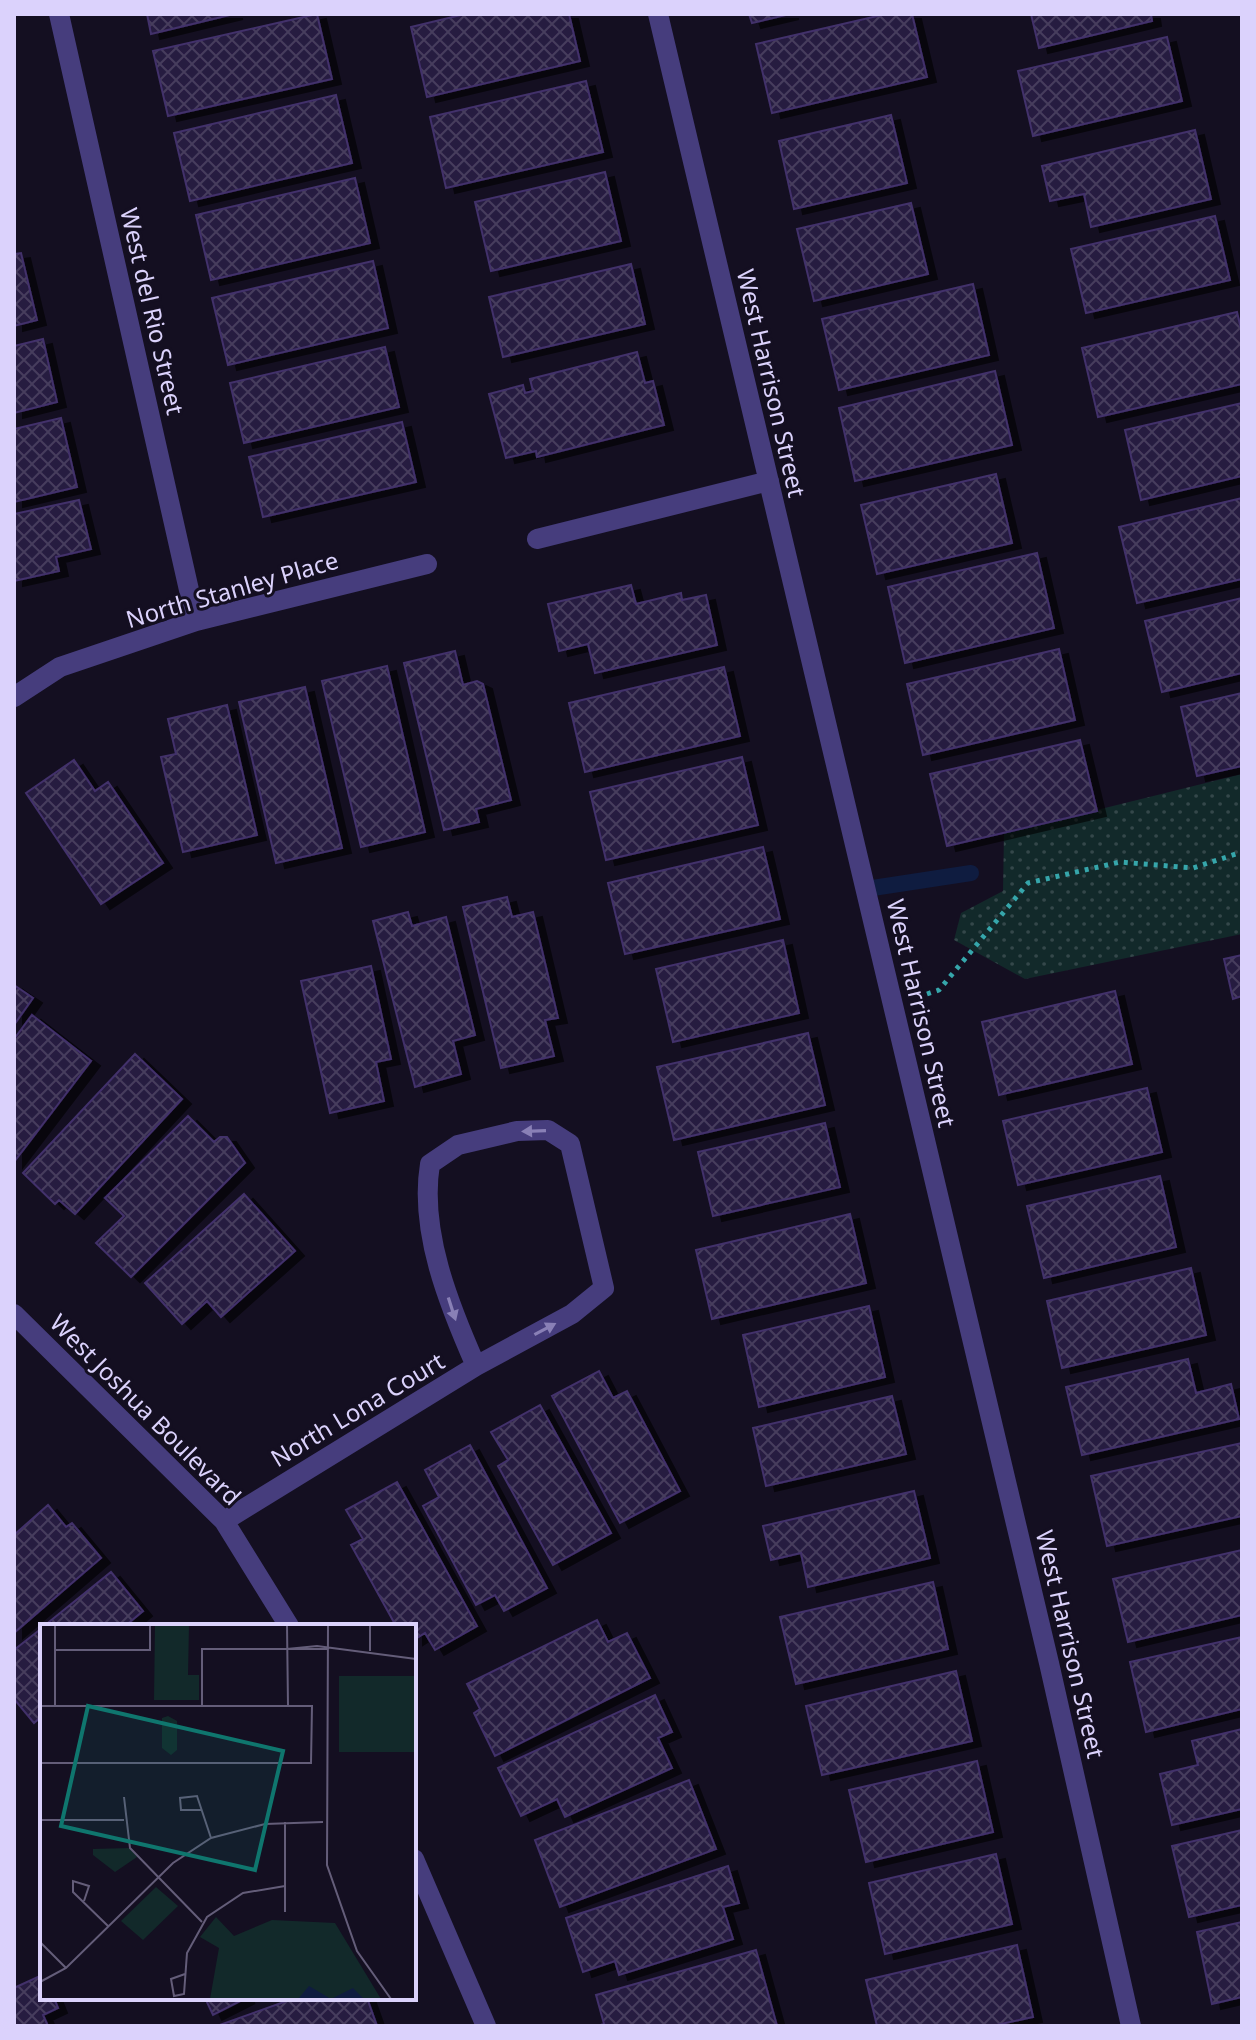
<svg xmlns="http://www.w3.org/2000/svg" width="1256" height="2040" font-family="'Noto Sans',sans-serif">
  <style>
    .park { fill: url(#park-dots) }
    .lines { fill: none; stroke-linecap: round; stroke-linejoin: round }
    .stream { stroke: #0f1c40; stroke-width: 16 }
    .building { fill: url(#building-cross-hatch); stroke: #42306b; stroke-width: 2; filter: url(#shadow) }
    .path { stroke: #36a6ab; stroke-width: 5; stroke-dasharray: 4 6; stroke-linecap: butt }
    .minor { stroke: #463d7d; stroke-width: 20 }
    .oneway { fill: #8980b6 }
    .labels { text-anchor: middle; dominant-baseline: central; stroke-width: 6; stroke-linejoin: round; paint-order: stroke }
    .street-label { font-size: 24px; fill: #dbd2fc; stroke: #140f21 }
    .inset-road { fill: none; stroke: #645d79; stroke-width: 2 }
    .view { fill: #0f766e; fill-opacity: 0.15; stroke: #0f766e; stroke-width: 4 }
    .inset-edge { fill: none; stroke: #dbd2fc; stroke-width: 4 }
  </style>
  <defs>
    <pattern id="park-dots" width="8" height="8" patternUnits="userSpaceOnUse" patternTransform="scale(2)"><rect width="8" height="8" fill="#12292a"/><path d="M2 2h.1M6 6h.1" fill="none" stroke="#34474a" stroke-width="1.8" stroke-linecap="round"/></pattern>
    <pattern id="building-cross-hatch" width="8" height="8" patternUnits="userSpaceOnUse" patternTransform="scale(2)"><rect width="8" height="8" fill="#271c41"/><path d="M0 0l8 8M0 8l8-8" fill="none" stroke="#463c5d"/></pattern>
    <filter id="shadow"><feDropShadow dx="9" dy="5" stdDeviation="0" flood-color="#0009"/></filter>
  </defs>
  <rect width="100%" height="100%" fill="#140f21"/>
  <path class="park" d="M1242 774V934L1025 979 954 940 961 913 1003 891 1004 833Z"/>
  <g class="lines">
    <path class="stream" d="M866 889 971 873"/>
  </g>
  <path class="building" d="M147 14H234L151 34Z
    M317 14 332 79 168 116 153 51Z
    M465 14H569L580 61 427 97 411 27Z
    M749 14H790L752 23Z
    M886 14H912L927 77 772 113 756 44Z
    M1031 14H1151L1152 21 1039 48Z
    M1167 37 1182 101 1033 136 1018 71Z
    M586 81 603 152 446 188 430 117Z
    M336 95 352 163 190 201 174 133Z
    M891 115 907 183 794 209 779 141Z
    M1195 130 1211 199 1091 227 1084 194 1050 201 1042 166Z
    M605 172 621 241 491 271 475 202Z
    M355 178 370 243 211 280 196 215Z
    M911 203 928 274 814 301 797 229Z
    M1215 216 1230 280 1086 313 1071 249Z
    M21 253 37 320 14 326V254Z
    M373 261 388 328 228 365 212 298Z
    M631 264 645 324 503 357 489 297Z
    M973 284 989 355 839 390 822 319Z
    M1237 312 1242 333V384L1098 417 1082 348Z
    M43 339 57 402 14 413V346Z
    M385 347 399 407 244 443 230 383Z
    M637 352 645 383 653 381 664 425 537 457 536 451 506 458 489 394 523 385 525 393 533 391 530 379Z
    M995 371 1012 445 855 481 839 408Z
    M1242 403V476L1141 500 1125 430Z
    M61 418 77 487 14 502V429Z
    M402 422 416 482 263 517 249 457Z
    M996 474 1012 543 877 574 861 505Z
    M1242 498V579L1137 603 1119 527Z
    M79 500 91 549 56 557 59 571 14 581V514Z
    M1037 553 1054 628 905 663 888 587Z
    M631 585 636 604 681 593 682 600 706 595 717 645 595 673 588 644 559 651 548 604Z
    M1242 598V673L1162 692 1145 621Z
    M1059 649 1075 720 923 755 907 684Z
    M455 651 463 685 477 681 483 684 511 800 476 809 479 822 444 830 404 663Z
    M387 666 425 832 361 847 322 681Z
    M724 667 740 736 585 772 569 703Z
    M305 687 342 848 276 863 239 702Z
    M1242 693V766L1197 776 1181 707Z
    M227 705 257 835 183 852 161 757 176 754 168 719Z
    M1080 740 1097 811 947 846 930 774Z
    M742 757 758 825 606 860 590 792Z
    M74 760 95 791 108 782 163 863 101 904 26 793Z
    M763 847 780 919 625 954 608 883Z
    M507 897 512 917 533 912 558 1018 545 1020 554 1056 501 1068 463 907Z
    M408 912 412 926 446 917 475 1035 453 1041 461 1074 415 1087 373 921Z
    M783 940 799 1013 673 1042 656 969Z
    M1242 955V996L1233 999 1224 959Z
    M371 966 391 1059 376 1062 384 1101 330 1113 301 981Z
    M14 985 33 998 14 1025Z
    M1115 991 1132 1064 999 1095 982 1022Z
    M32 1015 91 1061 14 1162V1039Z
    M808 1033 825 1105 674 1140 657 1067Z
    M135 1054 182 1099 75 1214 59 1200 55 1204 23 1173Z
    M1147 1088 1162 1152 1018 1185 1003 1121Z
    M188 1116 214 1142 220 1137H227L245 1163 131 1277 96 1243 124 1216 105 1198Z
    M825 1123 840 1187 713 1216 698 1152Z
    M1160 1176 1176 1247 1044 1278 1027 1206Z
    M244 1194 295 1251 221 1317 207 1301 182 1324 145 1283Z
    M850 1214 866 1283 712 1319 696 1250Z
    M1191 1268 1206 1335 1062 1368 1047 1301Z
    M869 1306 885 1377 759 1407 743 1335Z
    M1188 1359 1196 1393 1231 1384 1239 1419 1082 1455 1066 1387Z
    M599 1371 613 1398 627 1391 680 1491 620 1523 552 1396Z
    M892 1396 906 1454 766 1486 753 1428Z
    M540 1405 611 1533 553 1565 498 1466 508 1460 491 1432Z
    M1242 1443V1516L1107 1546 1091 1476Z
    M470 1445 547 1588 504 1611 495 1595 476 1605 423 1506 439 1497 425 1470Z
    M397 1482 477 1626 435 1650 425 1633 414 1640V1626H396L351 1545 363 1539 346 1510Z
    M914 1491 930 1558 808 1587 801 1553 771 1560 763 1526Z
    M48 1505 66 1527 72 1523 101 1558 14 1633V1535Z
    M1242 1550V1615L1128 1642 1113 1579Z
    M111 1572 143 1611 125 1626H44Z
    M933 1582 948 1649 796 1684 780 1617Z
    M597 1620 608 1642 627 1633 650 1678 495 1756 474 1713 480 1709 467 1684Z
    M42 1628V1716L34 1723 14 1699V1650Z
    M1242 1637V1709L1146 1732 1130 1662Z
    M956 1671 972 1741 822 1775 806 1706Z
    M655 1695 672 1732 658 1738 672 1768 565 1817 557 1799 521 1816 498 1768Z
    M1242 1729V1809L1172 1825 1160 1774 1198 1765 1192 1741Z
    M977 1761 993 1832 866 1862 849 1790Z
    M689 1780 716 1849 560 1907 535 1840Z
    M1242 1830V1905L1189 1917 1172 1846Z
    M996 1854 1012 1924 885 1954 869 1883Z
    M728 1866 739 1903 723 1907 733 1939 619 1975 615 1961 583 1972 566 1918Z
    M1242 1922V1997L1212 2004 1197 1932Z
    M1017 1945 1033 2017 992 2026H877L866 1980Z
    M756 1950 777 2026H597L604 2024 596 1995Z
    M42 1975V1998H54L58 2008 43 2015 48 2026H14V1988Z
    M205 1998H246L213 2015Z
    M295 1998H367L377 2026H217Z"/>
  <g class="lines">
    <path class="path" d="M927 994 939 990 1028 883 1120 862 1193 868 1242 852"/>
    <path class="minor" d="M59 14 196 621
      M658 14 1049 1663 1131 2026
      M537 539 769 481
      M14 697 60 667 196 621 427 564
      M14 1314 224 1521 289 1626
      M224 1521 476 1366 572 1314 604 1288 570 1144 548 1130 517 1131 458 1145 430 1164C419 1231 449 1305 476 1366
      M414 1859 486 2026"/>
  </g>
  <defs><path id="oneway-solid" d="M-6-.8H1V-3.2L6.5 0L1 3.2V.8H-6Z" transform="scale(2)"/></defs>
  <g class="oneway">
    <use href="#oneway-solid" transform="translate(534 1131) rotate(178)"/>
    <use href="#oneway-solid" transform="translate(452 1309) rotate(72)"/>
    <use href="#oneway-solid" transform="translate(545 1329) rotate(-28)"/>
  </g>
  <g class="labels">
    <g class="street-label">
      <text transform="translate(153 311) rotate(77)">West del Rio Street</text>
      <text transform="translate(772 383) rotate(77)">West Harrison Street</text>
      <text transform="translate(232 589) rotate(-16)">North Stanley Place</text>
      <text transform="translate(922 1013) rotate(77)">West Harrison Street</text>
      <text transform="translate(146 1409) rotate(45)">West Joshua Boulevard</text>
      <text transform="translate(357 1409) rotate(-31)">North Lona Court</text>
      <text transform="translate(1071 1644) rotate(77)">West Harrison Street</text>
    </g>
  </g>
  <g transform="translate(40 1624)">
    <rect width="376" height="376" fill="#140f21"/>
    <path d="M299 52H376V128H299Z" fill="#12292a"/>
    <path d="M115 1H149L148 51H159V76H114ZM128 92 137 97V126L131 131 122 124V94ZM90 224 97 233 75 248 53 231V225ZM116 263 138 282 103 316 81 297ZM176 293 194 312 232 296 295 299 341 375H170L179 324 160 313Z" fill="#12292a"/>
    <path d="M269 362 291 375 313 364 324 375H258Z" fill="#0f1c40"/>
    <path class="inset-road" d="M247 1 248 82M288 1 287 241 317 327 351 375M247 25 277 22 376 35M15 26H110V1M330 27V1M0 82H272L271 139H0M15 82V1M162 82V25H288M84 173 90 224 162 298M161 186H141L140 174 157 172 171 214M0 196H84M44 277 49 262 33 257V268L68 302M245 288V198M0 318 26 344M145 350 131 355 134 372 144 370 147 329 167 293 203 269 245 262M0 358 26 344 133 239 171 214 225 200 283 198"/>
    <path class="view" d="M48 82 243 127 215 246 21 202Z"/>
    <rect width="376" height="376" class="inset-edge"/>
  </g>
  <rect width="1256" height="2040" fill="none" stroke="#dbd2fc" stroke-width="32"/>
</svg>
